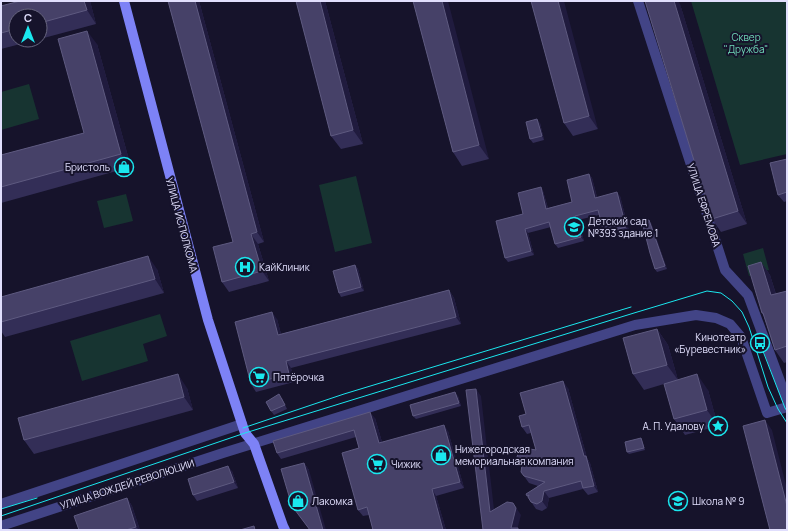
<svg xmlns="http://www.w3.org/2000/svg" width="788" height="531" font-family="Manrope,sans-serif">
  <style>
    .green { fill: #173431 }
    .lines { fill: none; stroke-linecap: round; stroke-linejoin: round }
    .street { stroke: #424486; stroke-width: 10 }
    .secondary { stroke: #7d82f6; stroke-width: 10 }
    .tram { stroke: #1ae7ee; stroke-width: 1 }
    .wall { fill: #332e57 }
    .shaded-wall { fill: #201b3e }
    .building { fill: #464168; stroke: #5e5a80 }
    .labels { text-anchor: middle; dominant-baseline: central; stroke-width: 4; stroke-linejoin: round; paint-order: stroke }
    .park-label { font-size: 10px; fill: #6fd9b8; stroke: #16132b }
    .poi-label { font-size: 10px; fill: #e1dffd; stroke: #16132b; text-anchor: start }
    .street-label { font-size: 10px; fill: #e1dffd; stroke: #16132b }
  </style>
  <rect width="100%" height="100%" fill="#16132b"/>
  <path class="green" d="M691 1H787V154L740 165Z
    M29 84 39 119 1 130V92Z
    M356 176 372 243 335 252 319 185Z
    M126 194 133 221 104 228 97 201Z
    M763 248 769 270 749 276 743 254Z
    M160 314 167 336 143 344 148 361 82 381 70 341Z"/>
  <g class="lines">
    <path class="street" d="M638 1 725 270 748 295 787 400
      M1 504 242 424
      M1 526 223 453 635 325 696 315 716 318 730 324 741 337 767 413 787 407"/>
    <path class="secondary" d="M124 1 208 320 245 433 254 444 283 526 285 530"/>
    <path class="tram" d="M761 346 785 408 787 411
      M243 428 344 394 631 307
      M1 509 37 498
      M1 516 245 433 634 313 707 291 721 293 732 301 742 312 749 327 768 387 778 409 787 423"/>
  </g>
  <path class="wall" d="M20 1H90L96 24 40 39V16H16V40H36L1 49V6Z
    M168 1H199L264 242 258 244 269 281 229 292 222 282 233 242Z
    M296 1H325L363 144 341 149 331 136Z
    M413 1 489 159 462 166 453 152Z
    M531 1 598 129 573 136 564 123Z
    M680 4 747 224 721 232 712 219Z
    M97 44 131 167 1 203V155L84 133Z
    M540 123 544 140 533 143 530 139Z
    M787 159V201L784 202 778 195Z
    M589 174 592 178 597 197 620 196 629 231 607 237 604 233 599 215 578 220 584 241 558 248 555 244 551 227 528 233 534 255 508 262 505 258 523 214 541 187 543 191 548 208 572 202Z
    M651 223 667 269 657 272 655 269Z
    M761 262 770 275 776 294 787 291V362L784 363 775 350 764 317 762 313Z
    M355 265 358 269 364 291 341 297 339 293Z
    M157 269 164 293 5 337 1 331V297Z
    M449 290 454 298 461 324 291 368 294 382 256 392 251 384 277 319 281 334Z
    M657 329 668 345 678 380 708 390 718 426 685 435 674 419 664 384 644 390 633 374Z
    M187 388 193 410 34 454 24 440Z
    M568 388 587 458 590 463 598 492 588 495 583 489 549 498 547 508 542 511 536 509 527 496 538 486 529 483 521 472 536 450 531 433 527 434 522 427 526 414Z
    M458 396 461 406 416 419 413 416Z
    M282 398 287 409 274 415 271 411Z
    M375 418 382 442 448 431 464 488 436 496 446 530H373L369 515 363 516 358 510 359 448 356 437 281 459 277 453Z
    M641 438 642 440 645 450 629 454 627 452Z
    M304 463 309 470 310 530 292 506Z
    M232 471 238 488 197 501 193 495Z
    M127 498 132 506 140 530H79Z"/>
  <path class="shaded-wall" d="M84 1H90L96 24 87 10Z
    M195 1H199L264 242 257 232Z
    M320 1H325L363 144 353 130Z
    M442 1H448L489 159 479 145Z
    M558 1H564L598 129 589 116Z
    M674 1H678L680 4 747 224 738 211Z
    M87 31 97 44 131 167 121 154Z
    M537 119 540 123 544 140 542 136Z
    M589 174 592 178 598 202 595 198Z
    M541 187 543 191 549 213 546 209Z
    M617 192 620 196 629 231 626 227Z
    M575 216 578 220 584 241 581 237Z
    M649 220 651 223 667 269 665 266Z
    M525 229 528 233 534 255 531 251Z
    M251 234 258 244 269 281 262 271Z
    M148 256 157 269 164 293 155 279Z
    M761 262 770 275 780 308 771 295Z
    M355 265 358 269 364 291 361 287Z
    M449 290 454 298 461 324 456 317Z
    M272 312 277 319 283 342 278 335Z
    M657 329 668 345 678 380 667 365Z
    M286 361 291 368 294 382 289 374Z
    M178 374 187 388 193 410 184 397Z
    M697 374 708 390 718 426 707 410Z
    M563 381 568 388 587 458 590 463 598 492 594 486 584 456Z
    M476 389 481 396 495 518 490 512Z
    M455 392 458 396 461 406 459 403Z
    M370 412 375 418 384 449 379 443Z
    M765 420 772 430 787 489V506Z
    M444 425 448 431 464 488 460 482Z
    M304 463 309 470 326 530H323Z
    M228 466 232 471 238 488 234 482Z
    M432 489 436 496 446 530H443Z
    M544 491 549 498 547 508 542 501Z
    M127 498 132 506 140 530H139L136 527Z
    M513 503 521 515 517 530 511 528Z"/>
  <path class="building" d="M20 1H84L87 10 40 23V16H16V29L1 33V6Z
    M168 1H195L257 232 251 234 262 271 222 282 213 247 233 242Z
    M296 1H320L353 130 331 136Z
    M413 1H442L479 145 453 152Z
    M531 1H558L589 116 564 123Z
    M645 1H674L738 211 712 219Z
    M87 31 121 154 1 187V155L84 133 58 39Z
    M537 119 542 136 530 139 526 122Z
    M787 159V192L778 195 770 163Z
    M589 174 595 198 617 192 626 227 604 233 598 210 575 216 581 237 555 244 549 222 525 229 531 251 505 258 496 221 523 214 518 193 541 187 546 209 572 202 567 180Z
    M649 220 665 266 655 269 650 253 642 222Z
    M148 256 155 279 1 322V297Z
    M761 262 771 295 787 291V346L775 350 763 313H762L748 266Z
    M355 265 361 287 339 293 333 271Z
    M449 290 456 317 286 361 289 374 251 384 235 322 272 312 278 335Z
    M657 329 667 365 633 374 623 338Z
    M178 374 184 397 24 440 18 418Z
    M697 374 707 410 674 419 664 384Z
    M563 381 584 456H586L594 486 583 488 581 481 544 491 542 501 537 504 531 502 528 497 529 495 527 496 526 494 545 482 524 476 521 472 522 465 517 457 519 451 524 448 536 450 529 425 522 427 519 416 526 414 520 393Z
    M476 389 490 512 507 502 513 503 516 508 511 528H518V530H483L466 390Z
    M455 392 459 403 413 416 410 405Z
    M279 394 285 405 271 411 266 402Z
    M370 412 379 443 444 425 460 482 432 489 443 530H373L367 507 358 510 342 453 359 448 354 430 277 453 273 441Z
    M765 420 787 506V530H770L743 426Z
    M641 438 644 448 627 452 625 442Z
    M304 463 323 530H310L292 506 281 469Z
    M228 466 234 482 193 495 188 479Z
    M127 498 136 527 126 530H79L74 516Z
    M254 526 255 530H240Z"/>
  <defs>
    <g id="shop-ring" transform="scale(1)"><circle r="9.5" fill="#16132b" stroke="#1ae7ee" stroke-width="1.5"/><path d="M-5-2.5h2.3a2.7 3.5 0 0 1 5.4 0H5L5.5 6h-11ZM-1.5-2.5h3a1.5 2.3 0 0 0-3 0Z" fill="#1ae7ee"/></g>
    <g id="school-ring" transform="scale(1)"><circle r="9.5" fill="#16132b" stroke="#1ae7ee" stroke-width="1.5"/><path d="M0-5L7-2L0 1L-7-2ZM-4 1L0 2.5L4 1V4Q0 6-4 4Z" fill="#1ae7ee"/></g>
    <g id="hospital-ring" transform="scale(1)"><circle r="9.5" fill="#16132b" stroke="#1ae7ee" stroke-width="1.5"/><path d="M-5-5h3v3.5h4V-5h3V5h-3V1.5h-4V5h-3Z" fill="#1ae7ee"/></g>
    <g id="bus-ring" transform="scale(1)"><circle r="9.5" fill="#16132b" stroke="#1ae7ee" stroke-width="1.5"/><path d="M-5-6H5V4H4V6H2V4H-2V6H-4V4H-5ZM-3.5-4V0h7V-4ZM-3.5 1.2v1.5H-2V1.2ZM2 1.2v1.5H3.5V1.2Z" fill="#1ae7ee"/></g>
    <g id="supermarket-ring" transform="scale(1)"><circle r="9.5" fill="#16132b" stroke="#1ae7ee" stroke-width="1.5"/><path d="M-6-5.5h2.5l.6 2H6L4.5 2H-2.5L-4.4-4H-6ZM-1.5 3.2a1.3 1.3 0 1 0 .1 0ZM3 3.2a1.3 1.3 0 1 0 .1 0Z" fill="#1ae7ee"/></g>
    <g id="sight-ring" transform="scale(1)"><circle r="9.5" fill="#16132b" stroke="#1ae7ee" stroke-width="1.5"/><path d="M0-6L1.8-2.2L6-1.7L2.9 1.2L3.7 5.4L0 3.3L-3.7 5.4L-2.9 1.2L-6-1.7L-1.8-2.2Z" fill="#1ae7ee"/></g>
  </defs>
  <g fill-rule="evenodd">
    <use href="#shop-ring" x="124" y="167"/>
    <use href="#school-ring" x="574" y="227"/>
    <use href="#hospital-ring" x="245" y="267"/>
    <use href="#bus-ring" x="760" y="343"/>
    <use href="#supermarket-ring" x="259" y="377"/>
    <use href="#sight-ring" x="718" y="426"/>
    <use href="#shop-ring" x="441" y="455"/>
    <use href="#supermarket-ring" x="377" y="464"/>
    <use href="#shop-ring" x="298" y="501"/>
    <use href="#school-ring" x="678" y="501"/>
  </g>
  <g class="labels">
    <g class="park-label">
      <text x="746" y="37">Сквер<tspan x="746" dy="12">"Дружба"</tspan></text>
    </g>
    <g class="poi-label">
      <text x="110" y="167" text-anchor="end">Бристоль</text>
      <text x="588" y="221">Детский сад<tspan x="588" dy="12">№393 здание 1</tspan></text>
      <text x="259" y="267">КайКлиник</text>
      <text x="746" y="337" text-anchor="end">Кинотеатр<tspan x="746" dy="12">«Буревестник»</tspan></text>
      <text x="273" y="377">Пятёрочка</text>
      <text x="704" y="426" text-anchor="end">А. П. Удалову</text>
      <text x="455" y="449">Нижегородская<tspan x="455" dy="12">мемориальная компания</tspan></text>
      <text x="391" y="464">Чижик</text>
      <text x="312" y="501">Лакомка</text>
      <text x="692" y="501">Школа № 9</text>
    </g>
    <g class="street-label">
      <text transform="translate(704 205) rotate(72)">УЛИЦА ЕФРЕМОВА</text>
      <text transform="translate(182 225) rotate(75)">УЛИЦА ИСПОЛКОМА</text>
      <text transform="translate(127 484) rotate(-18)">УЛИЦА ВОЖДЕЙ РЕВОЛЮЦИИ</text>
    </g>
  </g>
  <rect width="788" height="531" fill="none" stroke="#e1dffd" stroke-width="4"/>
  <g transform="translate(28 28)"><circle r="19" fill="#16132b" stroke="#67657f"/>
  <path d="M0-3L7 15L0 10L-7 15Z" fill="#1ae7ee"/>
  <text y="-6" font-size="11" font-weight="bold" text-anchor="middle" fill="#e1dffd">С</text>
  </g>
</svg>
